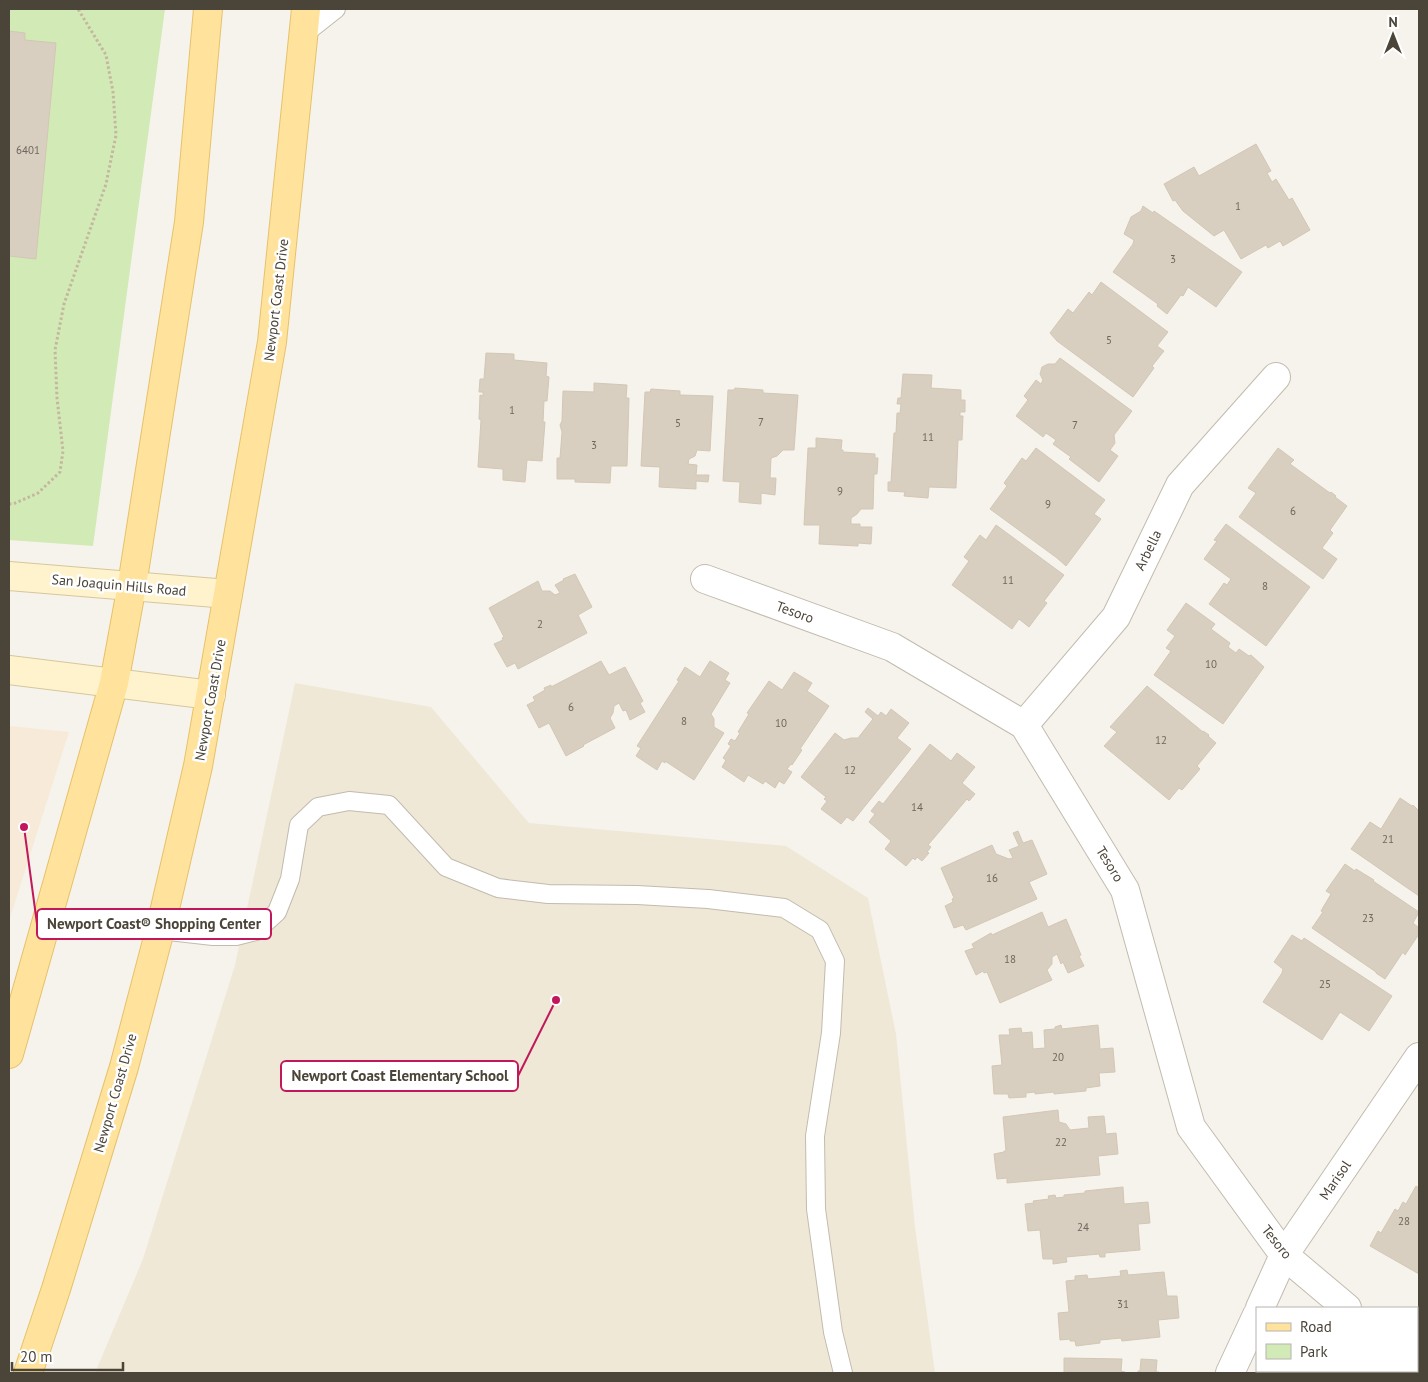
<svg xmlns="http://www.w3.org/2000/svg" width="1428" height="1382" font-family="'PT Sans',sans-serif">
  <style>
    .commercial { fill: #f7ead8 }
    .education { fill: #efe8d6 }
    .park { fill: #d2eab5 }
    .building { fill: #d8cfc1; stroke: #d3c7b4 }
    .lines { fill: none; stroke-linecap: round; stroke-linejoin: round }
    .service-casing { stroke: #c2bbae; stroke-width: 20 }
    .minor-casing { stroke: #c2bbae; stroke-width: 30 }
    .secondary-casing { stroke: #d6c79b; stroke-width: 30 }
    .primary-casing { stroke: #e6c16a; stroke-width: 30 }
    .path { stroke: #c4b79f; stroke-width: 3; stroke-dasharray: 2.5 2.5; stroke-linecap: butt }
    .service { stroke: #fff; stroke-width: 18 }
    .minor { stroke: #fff; stroke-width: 28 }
    .secondary { stroke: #fff3cd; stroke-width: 28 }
    .primary { stroke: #ffe39c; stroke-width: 28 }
    .labels { text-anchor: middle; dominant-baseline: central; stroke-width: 5; stroke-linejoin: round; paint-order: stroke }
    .number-label { font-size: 11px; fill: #6e675b }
    .street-label { font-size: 14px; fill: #4b4439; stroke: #fff }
    .leader { fill: none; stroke: #c2185b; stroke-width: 2 }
    .callout-dot { fill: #c2185b; stroke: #fff; stroke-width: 2 }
    .callout { fill: #fff; stroke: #c2185b; stroke-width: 2 }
    .callout-label { font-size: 15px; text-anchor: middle; font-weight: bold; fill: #4b4439 }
  </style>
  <rect width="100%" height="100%" fill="#f6f3ec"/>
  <path class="commercial" d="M9 726 69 732 9 921Z"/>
  <path class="education" d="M295 683 431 707 529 823 786 846 868 898 896 1034 915 1227 935 1373H95L143 1259 235 965Z"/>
  <path class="park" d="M9 9H165L93 546 9 540Z"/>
  <path class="building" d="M9 31 25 33V40L56 43 36 259 9 256Z
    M1256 144 1271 171 1267 173 1272 182 1276 179 1289 200 1292 198 1310 230 1283 246 1280 241 1268 248 1266 245 1241 259 1224 230 1214 236 1183 211 1175 200 1173 201 1164 184 1194 167 1199 176Z
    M1143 206 1153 213 1154 211 1242 272 1216 307 1188 287 1183 296 1181 295 1167 314 1157 306 1158 304 1113 272 1133 244 1134 240 1124 234 1131 217 1141 211Z
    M1101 282 1168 332 1157 346 1164 351 1152 366 1154 368 1133 397 1057 341 1050 333 1068 309 1073 313 1089 292 1092 295Z
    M486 353 514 354V360L547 363 546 376 549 377 547 401H544L543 422H545L542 461 527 460 525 482 503 480V469L478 467 481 420 479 419 480 395 483 396V392H479L480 379H484Z
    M1060 358 1132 411 1114 435 1115 443 1110 450 1118 456 1099 482 1069 459 1071 457 1053 444 1056 440 1046 433 1043 437 1016 416 1028 400 1024 396 1036 380 1041 384 1043 380 1040 374 1042 367 1048 364H1055Z
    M903 374 932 375 931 388 961 390V400H965V412H960V416H963L962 440H958L956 488 929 487 928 498 904 496 905 492 888 491V482H891L894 433H896L897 413H900L901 404H897L898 398H901Z
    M594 383 627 385 626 398H629L627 466H611L610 483 575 482V479H557V458H560L562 432 560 425 562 421 563 391 594 392Z
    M735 388 763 390V393L798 395 794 450H783L777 456 771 458 770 478H776L775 495 761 493V504L739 502 740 482 723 481 728 390H734Z
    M651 389 680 391V395L713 396 710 451 697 450 695 456 689 459 688 464 697 465 696 475H709L708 482 696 481V489L659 487 660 467 641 466 645 392H650Z
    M816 438 842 440 841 450H843V452L875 454V458H878L877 474H874L873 509H861L857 514 851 518V524H860V527H872L871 544 858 543V546L819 544 820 525H804L808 448H816Z
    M1036 448 1105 500 1094 514 1101 519 1066 566 1057 558 990 509 1007 486 1004 483 1022 458 1026 461Z
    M1278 448 1294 460 1290 464 1330 493 1331 492 1336 496 1335 497 1347 506 1330 530 1333 533 1322 548 1337 559 1323 579 1239 517 1256 493 1248 488Z
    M1226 524 1310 587 1266 646 1209 604 1224 583 1227 585 1231 579 1204 559 1217 541 1214 540Z
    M996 525 1064 575 1044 601 1047 603 1029 627 1019 619 1012 629 952 585 969 561 964 557 980 535 986 540Z
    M575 574 592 607 578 615 587 633 518 669 515 663 507 667 494 644 503 640 502 638 504 637 489 608 538 581 542 591H550L555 595 560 593 555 585 564 580 563 579Z
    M1186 603 1215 624 1211 629 1230 643 1228 647 1236 653 1239 649 1249 656 1251 655 1264 667 1223 724 1154 675 1171 651 1166 648 1175 636 1167 630Z
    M601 661 609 675 625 667 643 701 640 703 645 712 630 720 626 710 623 711 619 703 614 706 613 713 610 718 615 728 583 745 584 746 566 756 549 723 539 728 527 705 535 701 533 697 545 690 544 688 551 685V687Z
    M710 661 729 673 725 680 730 683 711 714 714 719V727L724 733 694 780 665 761V763L662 761 657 770 636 756 641 748 637 746 679 681 677 680 685 667 700 677Z
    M794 672 812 683 807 691 829 706 800 749 802 750 792 765 791 764 787 769 792 772 784 784 779 781 775 788 765 781 763 784 748 775 744 782 722 767 726 760 723 758 731 746 728 744 731 739 735 741 740 733 738 732 749 714 747 713 769 681 782 690Z
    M1147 686 1203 732V731L1209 735 1208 736 1216 743 1197 766 1200 769 1182 790 1179 788 1169 800 1104 746 1117 732 1110 727Z
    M868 708 878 716 881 712 886 716 891 709 909 723 897 738 911 749 853 821 847 817 841 824 821 809 827 801 824 799 826 797 801 777 835 733 844 740 851 738H858L873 719 865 712Z
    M930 744 951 761 957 753 975 767 962 783 975 794 969 801 967 799 928 845 931 847 927 852 929 853 922 861 917 857 915 860 913 858 906 866 885 849 891 841 869 822 875 814 871 811 879 801 883 804Z
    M1400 798 1412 806 1413 805 1419 811V896L1351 849 1370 822 1381 829Z
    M1018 831 1023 843 1032 840 1047 874 1029 882 1037 899 966 930 963 925 954 928 945 906 953 902 952 899 954 898 941 868 992 845 996 854 1009 859 1013 858 1009 850 1019 846 1013 833Z
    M1345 864 1355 871 1356 869 1374 880 1373 881 1419 912 1413 923 1419 928V934L1405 955 1403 952 1385 979 1376 973V972L1312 928 1323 912 1321 911 1331 894 1326 891Z
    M1042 912 1048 927 1066 919 1081 955 1079 956 1084 966 1068 973 1063 962 1061 964 1057 954 1052 957V964L1047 970 1052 980 1000 1003 987 972 984 973 983 971 976 975 965 951 974 948 972 944 991 933 992 935Z
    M1292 935 1302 941 1304 938 1392 996 1369 1031 1340 1012 1322 1040 1263 1002 1282 973 1283 969 1274 962Z
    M1061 1025 1062 1029 1098 1025 1100 1049 1113 1048 1115 1072 1099 1073 1100 1086 1086 1088V1091L1054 1094V1092L1035 1094V1092L1026 1093V1097L1009 1098 1008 1094H994L992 1066 1002 1065 999 1035H1010L1009 1029 1021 1028 1022 1033 1032 1032 1033 1049 1045 1048 1044 1030 1055 1029V1027Z
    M1058 1110 1059 1122 1066 1124 1070 1130 1089 1128 1088 1117 1104 1116 1106 1134 1116 1133 1118 1154 1098 1156 1100 1175 1007 1183V1178L997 1179 994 1154 1004 1152V1151H1006L1003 1117Z
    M1416 1186 1419 1188V1274L1370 1246 1378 1231 1381 1233 1395 1209 1398 1211 1403 1202 1406 1204Z
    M1123 1187 1124 1204 1148 1202 1150 1223 1138 1224 1140 1250 1105 1253V1257H1100L1099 1254 1066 1257 1067 1262 1053 1264V1259H1043L1040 1230 1028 1231 1025 1204 1034 1203 1033 1201 1049 1199 1048 1196 1055 1195 1056 1198 1064 1197V1195L1085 1193V1191Z
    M1127 1270 1128 1275 1164 1272 1167 1296H1177L1179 1318 1158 1320 1160 1337 1122 1341 1121 1338 1100 1340V1343L1076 1346 1075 1341H1070V1339L1060 1340 1058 1313 1069 1312 1066 1281 1075 1280V1276L1087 1275 1088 1279 1121 1276 1120 1271Z
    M1064 1358 1122 1359 1121 1371 1128 1373H1064Z
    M1141 1359 1157 1360 1156 1372H1159V1373H1138V1371H1140Z"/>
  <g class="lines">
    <g class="service-casing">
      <path id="service" d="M303 35 336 9
        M160 930 213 936H236L256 931 277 912 290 879 299 825 318 807 349 801 389 805 446 867 498 888 548 894 637 895 708 899 784 908 820 930 835 961 831 1033 815 1136 816 1209 833 1332 843 1373"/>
    </g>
    <g class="minor-casing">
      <path id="minor" d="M705 579 892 647 1024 725 1125 890 1191 1127 1284 1255 1347 1308
        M1024 725 1116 617 1180 485 1276 377
        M1260 1308 1284 1255 1419 1057
        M1417 1366 1419 1367
        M1230 1373 1257 1315"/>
    </g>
    <g class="secondary-casing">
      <path id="secondary" d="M9 576 228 594
        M9 670 211 695"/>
    </g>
    <g class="primary-casing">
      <path id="primary" d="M9 1054 114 683 132 585 189 222 208 9
        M28 1373 56 1289 124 1067 160 930 198 766 272 342 306 9"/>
    </g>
    <path class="path" d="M9 504H13L38 493 60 472 63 451 57 398 55 350 64 304 106 184 116 135 113 92 106 55 78 9"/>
    <use href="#service" class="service"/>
    <use href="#minor" class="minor"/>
    <use href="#secondary" class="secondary"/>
    <use href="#primary" class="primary"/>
  </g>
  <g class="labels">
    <g class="number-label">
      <text x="28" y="150">6401</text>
      <text x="1238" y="206">1</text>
      <text x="1173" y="259">3</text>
      <text x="1109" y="340">5</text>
      <text x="512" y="410">1</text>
      <text x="761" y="422">7</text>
      <text x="678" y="423">5</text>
      <text x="1075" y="425">7</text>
      <text x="928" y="437">11</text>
      <text x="594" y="445">3</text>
      <text x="840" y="491">9</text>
      <text x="1048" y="504">9</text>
      <text x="1293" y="511">6</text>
      <text x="1008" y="580">11</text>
      <text x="1265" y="586">8</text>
      <text x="540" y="624">2</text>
      <text x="1211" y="664">10</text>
      <text x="571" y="707">6</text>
      <text x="684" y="721">8</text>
      <text x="781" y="723">10</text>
      <text x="1161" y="740">12</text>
      <text x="850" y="770">12</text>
      <text x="917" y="807">14</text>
      <text x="1388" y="839">21</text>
      <text x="992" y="878">16</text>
      <text x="1368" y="918">23</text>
      <text x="1010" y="959">18</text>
      <text x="1325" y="984">25</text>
      <text x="1058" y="1057">20</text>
      <text x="1061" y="1142">22</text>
      <text x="1404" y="1221">28</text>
      <text x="1083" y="1227">24</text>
      <text x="1123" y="1304">31</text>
    </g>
    <g class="street-label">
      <text transform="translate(276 300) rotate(-83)">Newport Coast Drive</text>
      <text transform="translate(1148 550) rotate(-64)">Arbella</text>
      <text transform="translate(119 585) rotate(5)">San Joaquin Hills Road</text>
      <text transform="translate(795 612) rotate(20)">Tesoro</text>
      <text transform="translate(210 700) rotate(-80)">Newport Coast Drive</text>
      <text transform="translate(1110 864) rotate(58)">Tesoro</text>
      <text transform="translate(115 1093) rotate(-74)">Newport Coast Drive</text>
      <text transform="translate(1335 1180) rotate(-56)">Marisol</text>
      <text transform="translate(1277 1242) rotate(51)">Tesoro</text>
    </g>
  </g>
  <path class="leader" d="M24 827L37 924M556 1000L518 1076"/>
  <g class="callout-dot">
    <circle cx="24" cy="827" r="5"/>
    <circle cx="556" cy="1000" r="5"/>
  </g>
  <g class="callout">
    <rect x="37" y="909" width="234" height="30" rx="5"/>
    <rect x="281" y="1061" width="237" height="30" rx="5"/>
  </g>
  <g class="callout-label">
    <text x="154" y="929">Newport Coast® Shopping Center</text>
    <text x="400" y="1081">Newport Coast Elementary School</text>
  </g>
  <rect width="1428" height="1382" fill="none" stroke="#4b4439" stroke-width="20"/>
  <rect x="1256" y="1307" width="162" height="65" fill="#ffffff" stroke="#b7b4b0"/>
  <rect x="1266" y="1323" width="25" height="8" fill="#ffe39c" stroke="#b7b4b0"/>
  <text x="1300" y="1332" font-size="15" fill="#4b4439">Road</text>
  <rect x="1266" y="1344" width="25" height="15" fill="#d2eab5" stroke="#b7b4b0"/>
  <text x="1300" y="1357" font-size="15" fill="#4b4439">Park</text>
  <g transform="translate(1393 35)" stroke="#ffffff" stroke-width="4" paint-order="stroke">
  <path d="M0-4L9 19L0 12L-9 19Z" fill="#4b4439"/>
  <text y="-8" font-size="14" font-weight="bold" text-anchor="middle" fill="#4b4439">N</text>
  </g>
  <path d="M12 1362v8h111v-8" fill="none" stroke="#4b4439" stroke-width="2.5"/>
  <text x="20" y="1362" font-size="15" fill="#4b4439" stroke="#ffffff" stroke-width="4" paint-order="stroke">20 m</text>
</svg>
